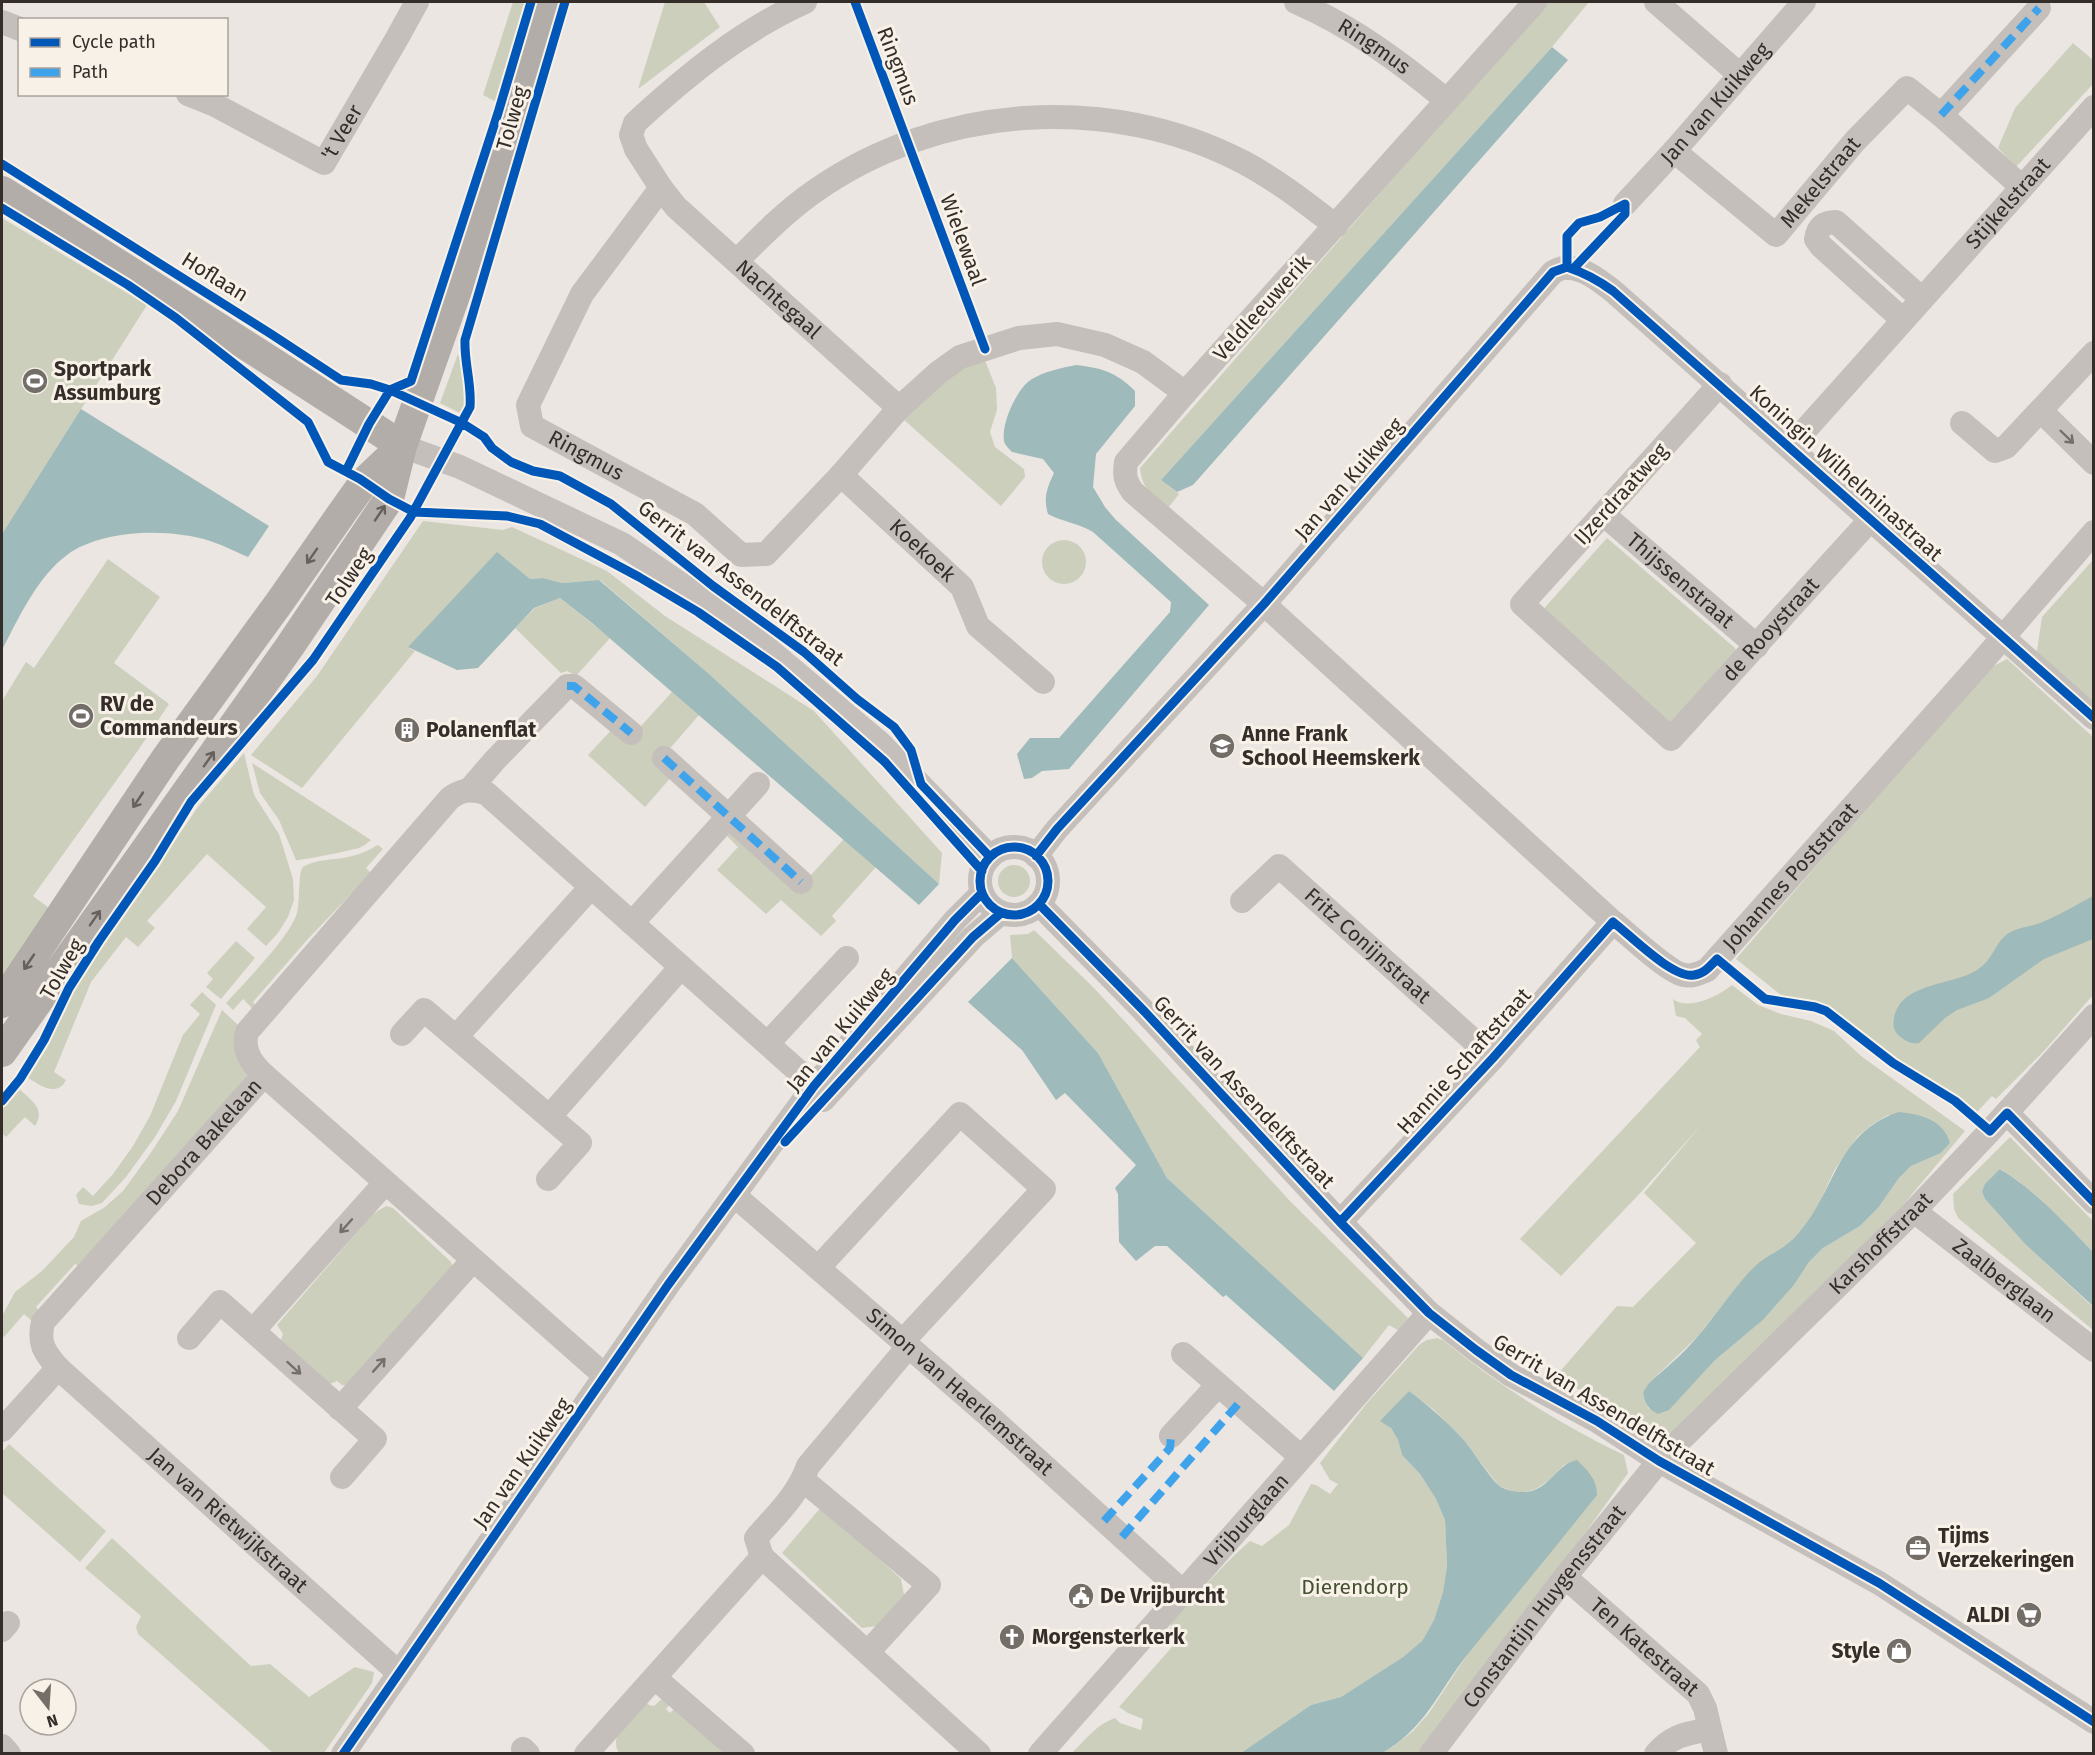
<svg xmlns="http://www.w3.org/2000/svg" width="2095" height="1755" font-family="'Fira Sans',sans-serif">
  <style>
    .green { fill: #cccfbc; fill-rule: evenodd }
    .water { fill: #9fbaba }
    .lines { fill: none; stroke-linecap: round; stroke-linejoin: round }
    .minor { stroke: #c4bfba; stroke-width: 24 }
    .major { stroke: #b3ada9; stroke-width: 30 }
    .quiet { stroke: #3ea3eb; stroke-width: 8; stroke-dasharray: 15 8; stroke-linecap: butt }
    .cycleway-casing { stroke: #f8f1e8; stroke-width: 13 }
    .cycleway { stroke: #0057b8; stroke-width: 9 }
    .oneway { stroke: #756f6a }
    .oneway2 { stroke: #67605c }
    .labels { text-anchor: middle; dominant-baseline: central; stroke-width: 6; stroke-linejoin: round; paint-order: stroke }
    .street-label { font-size: 21px; fill: #342d29; stroke: #f8f1e8 }
    .poi-label { font-size: 21px; font-weight: bold; fill: #342d29; stroke: #f8f1e8; text-anchor: start }
    .park-label { font-size: 21px; fill: #43502f; stroke: #f8f1e8 }
  </style>
  <rect width="100%" height="100%" fill="#ebe6e1"/>
  <path class="green" d="M513 2H531L498 103 483 95Z
    M665 2H704L720 27 638 89Z
    M1547 2H1589L1552 47 1161 480 1179 494 1168 508C1153 496 1142 489 1140 468Z
    M2073 43 2093 60V84L2016 167 1998 148 2015 108Z
    M2 218 147 305 2 534Z
    M458 354 468 388 462 414 440 403Z
    M984 358 996 388 997 410 990 432 995 447 1024 469 1025 477 1001 506 903 419 959 370Z
    M423 521 503 530 512 527 607 571 665 616 814 711 942 853 939 884 708 673 600 580 562 583 543 578 530 579 497 553 409 648 415 651 302 788 251 755 317 676Z
    M1607 538 1735 648 1739 658 1674 729 1539 614Z
    M1042 562a22 22 0 1 1 44 0a22 22 0 1 1-44 0Z
    M108 559 160 597 114 663 169 704 139 749 33 896 57 914 2 996V701L26 662 34 668Z
    M2093 560V708L2036 657 2042 617Z
    M560 598 610 638 576 676 567 671 561 673 515 628 535 608Z
    M2007 659 2093 737V995L2044 1051 1996 1099 1992 1096 1977 1112 1957 1095 1908 1068 1837 1012 1819 1003 1781 995 1736 959 1873 800 1992 667Z
    M672 692 699 715 659 761 673 775 645 807 588 755 616 725 630 738Z
    M244 753 254 795 279 834 293 879 294 900 288 917 278 933 266 946 247 929 266 907 207 854 147 921 155 928 138 947 126 937 91 982 54 1072 66 1080C57 1098 39 1085 27 1077L42 1053 70 995 84 973 198 807Z
    M252 763 371 840C367 843 364 846 359 848 351 850 301 861 296 860L279 820 260 793Z
    M728 830 799 888 844 839 876 867 832 916 836 921 821 936 781 900 766 914 717 870 738 847 723 832Z
    M378 845 383 849 366 868 371 873 307 940 253 1002 257 1007 254 1010 243 999 233 1010 226 1003C244 983 290 937 297 913 300 903 298 871 303 867 315 859 335 860 348 857 359 855 369 850 378 845Z
    M998 881a16 16 0 1 1 32 0a16 16 0 1 1-32 0Z
    M1034 930 1094 988 1289 1200 1408 1318 1401 1332 1389 1325 1363 1358 1167 1178 1098 1053 1012 958 1010 935 1028 934Z
    M236 941 255 958 221 999 206 987 213 979 207 973Z
    M1732 985 1758 1005 1781 1014 1811 1021 1834 1031 1861 1056 1965 1131 1903 1205 1741 1367 1665 1440 1556 1376 1617 1306 1633 1307 1696 1243 1644 1193 1702 1124 1643 1190 1561 1276 1520 1239 1700 1047 1696 1040 1702 1034 1685 1018 1676 1016 1673 999C1688 1011 1719 996 1732 985ZM1888 1115 1950 1143 1941 1153 1911 1166 1899 1178 1878 1208 1860 1226 1823 1248 1809 1262 1794 1285 1763 1320 1714 1361 1649 1409 1644 1400 1643 1392 1649 1383 1697 1337 1754 1267 1796 1238 1815 1212 1834 1171 1858 1136 1873 1124Z
    M202 992 216 1005 176 1101 155 1137 126 1177 102 1203 92 1206 79 1204 76 1195 83 1187 93 1196 113 1174 133 1146 150 1116 183 1035 200 1014 190 1005Z
    M222 1010 240 1027 248 1074 246 1081 80 1267 75 1264 36 1307 40 1312 32 1321 24 1314 4 1337 2 1335V1316L15 1292 42 1271 74 1237 81 1221 105 1207 123 1191 150 1154 178 1111Z
    M19 1089C31 1100 46 1109 35 1126L25 1117 6 1137 2 1133V1110Z
    M2010 1137 2093 1221V1252C2065 1223 2035 1191 2001 1169L1982 1192 1985 1199 2026 1245 2093 1307V1330L1958 1218 1954 1209 1953 1194Z
    M386 1206 393 1208 451 1262 453 1267 350 1386 342 1385 337 1381 330 1384 281 1340 283 1334 277 1325 373 1214Z
    M1437 1338 1443 1340C1498 1385 1559 1424 1624 1455L1628 1473 1546 1588 1419 1753H1380L1394 1746 1412 1732 1429 1713 1465 1658 1566 1463 1549 1480 1534 1490 1517 1493 1499 1486 1462 1438 1433 1409 1409 1391 1385 1423 1391 1428 1398 1440 1402 1455 1420 1474 1436 1499 1445 1520 1447 1566 1443 1592 1434 1620 1422 1641 1403 1657 1341 1697 1311 1705 1241 1753 1071 1754C1084 1741 1097 1724 1115 1718L1120 1723 1141 1730 1143 1719 1128 1713 1119 1707 1172 1647 1170 1642 1171 1619C1199 1594 1222 1565 1250 1541L1262 1546 1289 1525 1311 1484 1316 1485 1330 1494 1338 1484 1330 1480 1320 1463 1367 1403 1420 1344 1427 1340Z
    M9 1444 106 1531 80 1562 2 1493V1452Z
    M822 1506 901 1579 904 1595 876 1626 862 1628 782 1553Z
    M112 1538 251 1666 270 1664 309 1697 355 1667 374 1672 372 1683 324 1753H273L138 1634 136 1627 141 1616 85 1568Z
    M665 1696 671 1703 666 1709 670 1713 677 1706 728 1753H619C607 1735 634 1715 646 1702L649 1705 654 1706Z"/>
  <path class="water" d="M1552 47 1568 60 1193 485 1177 492 1161 480Z
    M1076 365C1102 368 1116 372 1135 391V406L1096 454 1093 487 1105 507 1115 519 1209 605 1069 769 1042 771 1032 778 1024 779 1017 754 1030 738H1059L1170 612 1171 602 1093 532C1078 523 1063 522 1048 514 1043 498 1047 488 1054 473L1043 459 1012 452C1009 449 1005 445 1004 441 1001 423 1017 388 1032 379 1046 371 1061 368 1076 365Z
    M81 409 269 526 248 557C236 552 223 545 210 541 170 528 102 529 67 555 38 576 18 619 2 650V534Z
    M497 552 530 579 543 578 562 583 599 580 708 673 939 884 919 905 592 623 560 598 534 608 478 668 457 670 408 647Z
    M2093 896V939L2044 959 1989 998 1957 1010 1945 1018 1919 1043C1912 1044 1907 1042 1902 1038 1895 1033 1892 1027 1894 1018 1901 982 1952 986 1977 970 1993 960 1994 945 2006 935 2015 928 2029 927 2040 923 2058 916 2076 905 2093 896Z
    M1012 958 1098 1053 1167 1178 1363 1358 1334 1391 1226 1295 1223 1297 1167 1246H1155L1136 1261 1119 1242 1118 1194 1115 1188 1136 1165 1065 1093 1056 1100 1022 1050 968 1002Z
    M1899 1112C1920 1114 1944 1120 1950 1143L1941 1153 1911 1166 1899 1178 1878 1208 1860 1226 1823 1248 1809 1262 1794 1285 1763 1320 1714 1361 1669 1410 1658 1414C1648 1409 1644 1403 1643 1392L1649 1383C1666 1368 1684 1353 1698 1336 1717 1314 1733 1289 1753 1268 1766 1255 1785 1249 1797 1235 1836 1192 1835 1133 1899 1112Z
    M2000 1169C2035 1190 2065 1223 2093 1252V1306L2026 1245 1985 1199 1982 1192 1985 1184Z
    M1409 1391C1428 1405 1445 1420 1461 1437 1471 1447 1492 1482 1501 1487 1510 1492 1522 1493 1532 1491 1551 1485 1558 1464 1577 1460 1588 1471 1597 1479 1597 1495 1554 1549 1510 1602 1467 1655 1438 1692 1424 1731 1380 1754L1241 1753 1311 1705 1341 1697 1403 1657 1422 1641 1434 1620 1443 1592 1447 1566 1445 1520 1436 1499 1420 1474 1402 1455 1398 1440 1391 1428 1380 1421Z"/>
  <g class="lines">
    <g class="minor">
      <path id="s1" d="M805 2C742 30 686 76 635 123L631 135 636 149 661 188 582 294 528 405 532 426 695 514 741 555 766 554 841 475 899 408 939 372 960 357 1019 338 1057 334 1105 345 1143 362 1185 393"/>
      <path id="s2" d="M1296 2C1351 26 1399 61 1446 100"/>
      <path id="s3" d="M1535 2 1185 393 1126 462C1124 475 1125 481 1133 492L1264 604 1613 922C1627 933 1669 973 1684 975 1693 977 1699 973 1707 970L1979 665 2094 532"/>
      <path d="M1656 2 1740 75"/>
      <path d="M2 22 20 29"/>
      <path id="s4" d="M188 94 213 104 324 163 396 40 417 2"/>
      <path d="M1941 115 2039 8"/>
      <path id="s5" d="M1674 151 1776 235 1855 141 1907 88 1941 115 2022 187"/>
      <path id="s6" d="M661 188 676 207 899 408"/>
      <path id="s7" d="M1625 204 1674 151 1804 2"/>
      <path d="M737 261C761 236 786 211 815 191 937 105 1109 92 1243 162 1277 180 1306 203 1336 226"/>
      <path d="M1903 320 1821 246 1816 239C1818 227 1824 222 1836 222L1922 299"/>
      <path id="s8" d="M1720 384 1522 604 1671 739 1871 519"/>
      <path d="M2041 411 2094 463"/>
      <path d="M1962 423 1995 451 2006 447 2094 353"/>
      <path d="M402 446 460 467 622 544 704 600 768 649 881 744 990 857"/>
      <path id="s9" d="M1790 447 2094 107"/>
      <path id="s10" d="M841 475 962 587 978 626 1043 682"/>
      <path id="s11" d="M1603 514 1757 646"/>
      <path d="M664 758 801 882"/>
      <path d="M470 789 495 760 567 686H574L631 733"/>
      <circle cx="1014" cy="881" r="34"/>
      <path d="M1036 856 1057 829 1264 604 1553 272C1557 270 1563 267 1568 268 1584 268 1600 281 1613 291L2094 718"/>
      <path id="s12" d="M1242 901 1279 866 1493 1058"/>
      <path d="M1039 904 1145 1012 1340 1222 1429 1313 1476 1350 1511 1375 1597 1421 1659 1461 1879 1583 2094 1722"/>
      <path d="M632 923 758 784"/>
      <path d="M402 1034 424 1010 580 1143 548 1179"/>
      <path d="M456 1037 591 887"/>
      <path d="M768 1043 847 958"/>
      <path d="M264 1075 604 1375"/>
      <path d="M823 1100 973 937 1001 913"/>
      <path d="M2007 1113 2094 1202"/>
      <path d="M550 1116 681 967"/>
      <path id="s13" d="M735 1196 990 1417 1182 1591"/>
      <path id="s14" d="M1914 1211 2094 1350"/>
      <path d="M1340 1222 1493 1058 1613 922"/>
      <path d="M818 1268 960 1114 1044 1189 902 1342"/>
      <path d="M189 1338 220 1302 253 1331"/>
      <path d="M1183 1354 1301 1457"/>
      <path id="s15" d="M58 1368 399 1673"/>
      <path d="M340 1409 473 1260"/>
      <path id="s16" d="M2 1430 58 1368C44 1352 38 1343 43 1322L264 1075C251 1063 242 1050 247 1032L450 798C463 789 471 789 486 793L826 1096"/>
      <path d="M1171 1436 1218 1385"/>
      <path d="M342 1477 375 1439 253 1331 385 1183"/>
      <path d="M803 1480 929 1585 869 1651"/>
      <path d="M762 1557 756 1538C776 1515 798 1495 808 1466L908 1347"/>
      <path id="s17" d="M1565 1577 1698 1694 1705 1708 1716 1754"/>
      <path d="M2 1630 8 1623"/>
      <path d="M655 1678 743 1754"/>
      <path d="M2 1746 9 1754"/>
      <path d="M523 1749 528 1754"/>
      <path d="M343 1754 668 1285 814 1086 955 920 982 893"/>
      <path d="M586 1754 762 1557 979 1754"/>
      <path id="s18" d="M1040 1754 1429 1313"/>
      <path id="s19" d="M1431 1754 1565 1577 1659 1461 1914 1211 1990 1131 2094 1016"/>
      <path d="M1656 1754C1672 1735 1686 1734 1709 1729"/>
    </g>
    <path class="major" d="M2 191C136 275 269 359 402 446
      M2 1003 166 758 279 603 344 510 364 482 402 446
      M2 1052 290 646 389 499 402 446 457 290 545 2"/>
    <path class="quiet" d="M1941 115 2039 8
      M567 686H574L631 733
      M664 758 801 882
      M1104 1521 1170 1448 1171 1436
      M1122 1537 1239 1403"/>
    <g class="cycleway-casing">
      <path id="cycleway" d="M855 2 985 349
        M2 164 271 334 341 380 371 384 390 390 462 423 484 437 492 448 511 462 533 471 560 476 611 504 713 586 804 652 857 699 894 727 911 750 921 784 990 857
        M2 208 128 285 176 318 308 422 328 462 360 479 389 499 414 512 507 516 540 524 639 577 698 612 777 667 885 762 982 871
        M1567 267C1585 273 1598 280 1613 291L2094 718
        M1567 267V236L1579 223 1600 217 1625 204V214L1573 269
        M346 471 369 424 390 390 411 381 498 113 531 2
        M980 881a34 34 0 1 1 68 0a34 34 0 1 1-68 0Z
        M1036 856 1057 829 1264 604 1553 272 1567 267
        M1039 904 1145 1012 1340 1222 1429 1313 1476 1350 1511 1375 1597 1421 1659 1461 1879 1583 2094 1722
        M2 1101 20 1079 44 1040 69 988 99 941 155 861 191 802 313 660 410 518 470 407C472 384 464 363 465 340L565 2
        M785 1142 973 937 1001 913
        M1340 1222 1493 1058 1613 922C1630 935 1673 979 1694 975 1704 974 1710 966 1717 959L1765 999 1815 1007 1826 1011 1893 1063 1955 1101 1990 1131 2007 1113 2094 1202
        M343 1754 668 1285 814 1086 955 920 982 893"/>
    </g>
    <use href="#cycleway" class="cycleway"/>
  </g>
  <defs><path id="oneway-shaft" d="M-6 0H5M1.5-3L5.5 0L1.5 3" fill="none" stroke-width="1.6" stroke-linecap="round" stroke-linejoin="round" transform="scale(1.5)"/></defs>
  <g class="oneway">
    <use href="#oneway-shaft" transform="translate(2067 437) rotate(44)"/>
    <use href="#oneway-shaft" transform="translate(346 1226) rotate(132)"/>
    <use href="#oneway-shaft" transform="translate(379 1365) rotate(-48)"/>
    <use href="#oneway-shaft" transform="translate(294 1368) rotate(42)"/>
  </g>
  <g class="oneway2">
    <use href="#oneway-shaft" transform="translate(380 513) rotate(-56)"/>
    <use href="#oneway-shaft" transform="translate(312 556) rotate(125)"/>
    <use href="#oneway-shaft" transform="translate(209 759) rotate(-55)"/>
    <use href="#oneway-shaft" transform="translate(138 800) rotate(124)"/>
    <use href="#oneway-shaft" transform="translate(95 918) rotate(-55)"/>
    <use href="#oneway-shaft" transform="translate(29 962) rotate(124)"/>
  </g>
  <defs>
    <g id="stadium-disc" transform="scale(1.35)"><circle r="9.5" fill="#746e69" stroke="#f8f1e8"/><path d="M0-5a6.5 5 0 1 0 0 10a6.5 5 0 1 0 0-10ZM-3.5-1.8h7v3.6h-7Z" fill="#fff"/></g>
    <g id="building-disc" transform="scale(1.35)"><circle r="9.5" fill="#746e69" stroke="#f8f1e8"/><path d="M-4-6H4V6H1V3H-1V6H-4ZM-2.5-4.3h1.7v1.8h-1.7ZM.8-4.3h1.7v1.8H.8ZM-2.5-1h1.7V.8h-1.7ZM.8-1h1.7V.8H.8Z" fill="#fff"/></g>
    <g id="school-disc" transform="scale(1.35)"><circle r="9.5" fill="#746e69" stroke="#f8f1e8"/><path d="M0-5L7-2L0 1L-7-2ZM-4 1L0 2.5L4 1V4Q0 6-4 4Z" fill="#fff"/></g>
    <g id="office-disc" transform="scale(1.35)"><circle r="9.5" fill="#746e69" stroke="#f8f1e8"/><path d="M-6-3h4V-5.5h4V-3h4V5H-6ZM-1-4.5V-3h2v-1.5ZM-6 0V1H6V0Z" fill="#fff"/></g>
    <g id="civic-disc" transform="scale(1.35)"><circle r="9.5" fill="#746e69" stroke="#f8f1e8"/><path d="M-.6-6.5H3V-4.5H.6V-3L4-1V1h2V6H-6V1h2V-1L-.6-3ZM-1.2 2.5V6h2.4V2.5Z" fill="#fff"/></g>
    <g id="supermarket-disc" transform="scale(1.35)"><circle r="9.5" fill="#746e69" stroke="#f8f1e8"/><path d="M-6-5.5h2.5l.6 2H6L4.5 2H-2.5L-4.4-4H-6ZM-1.5 3.2a1.3 1.3 0 1 0 .1 0ZM3 3.2a1.3 1.3 0 1 0 .1 0Z" fill="#fff"/></g>
    <g id="church-disc" transform="scale(1.35)"><circle r="9.5" fill="#746e69" stroke="#f8f1e8"/><path d="M-1.2-6h2.4v3.5h3.3v2.4h-3.3V6h-2.4V-.1h-3.3v-2.4h3.3Z" fill="#fff"/></g>
    <g id="shop-disc" transform="scale(1.35)"><circle r="9.5" fill="#746e69" stroke="#f8f1e8"/><path d="M-5-2.5h2.3a2.7 3.5 0 0 1 5.4 0H5L5.5 6h-11ZM-1.5-2.5h3a1.5 2.3 0 0 0-3 0Z" fill="#fff"/></g>
  </defs>
  <g fill-rule="evenodd">
    <use href="#stadium-disc" x="35" y="381"/>
    <use href="#stadium-disc" x="81" y="716"/>
    <use href="#building-disc" x="407" y="730"/>
    <use href="#school-disc" x="1222" y="746"/>
    <use href="#office-disc" x="1918" y="1548"/>
    <use href="#civic-disc" x="1081" y="1596"/>
    <use href="#supermarket-disc" x="2029" y="1615"/>
    <use href="#church-disc" x="1012" y="1637"/>
    <use href="#shop-disc" x="1899" y="1651"/>
  </g>
  <g class="labels">
    <g class="street-label">
      <text stroke="none"><textPath href="#s2" startOffset="90">Ringmus</textPath></text>
      <text transform="translate(898 66) rotate(69)">Ringmus</text>
      <text stroke="none"><textPath href="#s7" startOffset="135">Jan van Kuikweg</textPath></text>
      <text transform="translate(512 118) rotate(-74)">Tolweg</text>
      <text stroke="none"><textPath href="#s4" startOffset="188">'t Veer</textPath></text>
      <text stroke="none"><textPath href="#s5" startOffset="201">Mekelstraat</textPath></text>
      <text stroke="none"><textPath href="#s9" startOffset="327">Stijkelstraat</textPath></text>
      <text transform="translate(963 240) rotate(70)">Wielewaal</text>
      <text transform="translate(215 277) rotate(32)">Hoflaan</text>
      <text stroke="none"><textPath href="#s6" startOffset="162">Nachtegaal</textPath></text>
      <text transform="translate(1262 308) rotate(-48)">Veldleeuwerik</text>
      <text stroke="none"><textPath href="#s1" startOffset="622">Ringmus</textPath></text>
      <text transform="translate(1846 473) rotate(42)">Koningin Wilhelminastraat</text>
      <text transform="translate(1349 479) rotate(-49)">Jan van Kuikweg</text>
      <text transform="translate(1621 494) rotate(-48)">IJzerdraatweg</text>
      <text stroke="none"><textPath href="#s10" startOffset="111">Koekoek</textPath></text>
      <text transform="translate(349 577) rotate(-56)">Tolweg</text>
      <text stroke="none"><textPath href="#s11" startOffset="102">Thijssenstraat</textPath></text>
      <text transform="translate(741 583) rotate(38)">Gerrit van Assendelftstraat</text>
      <text stroke="none"><textPath href="#s8" startOffset="645">de Rooystraat</textPath></text>
      <text stroke="none"><textPath href="#s3" startOffset="1530">Johannes Poststraat</textPath></text>
      <text stroke="none"><textPath href="#s12" startOffset="170">Fritz Conijnstraat</textPath></text>
      <text transform="translate(62 969) rotate(-60)">Tolweg</text>
      <text transform="translate(840 1030) rotate(-50)">Jan van Kuikweg</text>
      <text transform="translate(1464 1061) rotate(-48)">Hannie Schaftstraat</text>
      <text transform="translate(1244 1092) rotate(47)">Gerrit van Assendelftstraat</text>
      <text stroke="none"><textPath href="#s16" startOffset="376">Debora Bakelaan</textPath></text>
      <text stroke="none"><textPath href="#s19" startOffset="682">Karshoffstraat</textPath></text>
      <text stroke="none"><textPath href="#s14" startOffset="114">Zaalberglaan</textPath></text>
      <text stroke="none"><textPath href="#s13" startOffset="298">Simon van Haerlemstraat</textPath></text>
      <text transform="translate(1604 1405) rotate(31)">Gerrit van Assendelftstraat</text>
      <text transform="translate(522 1463) rotate(-55)">Jan van Kuikweg</text>
      <text stroke="none"><textPath href="#s18" startOffset="312">Vrijburglaan</textPath></text>
      <text stroke="none"><textPath href="#s15" startOffset="228">Jan van Rietwijkstraat</textPath></text>
      <text stroke="none"><textPath href="#s19" startOffset="186">Constantijn Huygensstraat</textPath></text>
      <text stroke="none"><textPath href="#s17" startOffset="106">Ten Katestraat</textPath></text>
    </g>
    <g class="poi-label">
      <text x="54" y="369">Sportpark<tspan x="54" dy="24">Assumburg</tspan></text>
      <text x="100" y="704">RV de<tspan x="100" dy="24">Commandeurs</tspan></text>
      <text x="426" y="730">Polanenflat</text>
      <text x="1242" y="734">Anne Frank<tspan x="1242" dy="24">School Heemskerk</tspan></text>
      <text x="1938" y="1536">Tijms<tspan x="1938" dy="24">Verzekeringen</tspan></text>
      <text x="1100" y="1596">De Vrijburcht</text>
      <text x="2010" y="1615" text-anchor="end">ALDI</text>
      <text x="1032" y="1637">Morgensterkerk</text>
      <text x="1880" y="1651" text-anchor="end">Style</text>
    </g>
    <g class="park-label">
      <text x="1355" y="1587">Dierendorp</text>
    </g>
  </g>
  <rect width="2095" height="1755" fill="none" stroke="#342d29" stroke-width="6"/>
  <rect x="18" y="18" width="210" height="78" fill="#f8f1e8" stroke="#aaa39c" stroke-width="1.5"/>
  <rect x="30" y="38" width="30" height="9" fill="#0057b8" stroke="#aaa39c" stroke-width="1.5"/>
  <text x="72" y="48" font-size="18" fill="#342d29">Cycle path</text>
  <rect x="30" y="68" width="30" height="9" fill="#3ea3eb" stroke="#aaa39c" stroke-width="1.5"/>
  <text x="72" y="78" font-size="18" fill="#342d29">Path</text>
  <g transform="translate(48 1707) rotate(163)"><circle r="28" fill="#f8f1e8" stroke="#aaa39c" stroke-width="1.5"/>
  <path d="M0-4.5L10 22L0 15L-10 22Z" fill="#746e69"/>
  <text y="-9" font-size="16" font-weight="bold" text-anchor="middle" fill="#342d29">N</text>
  </g>
</svg>
